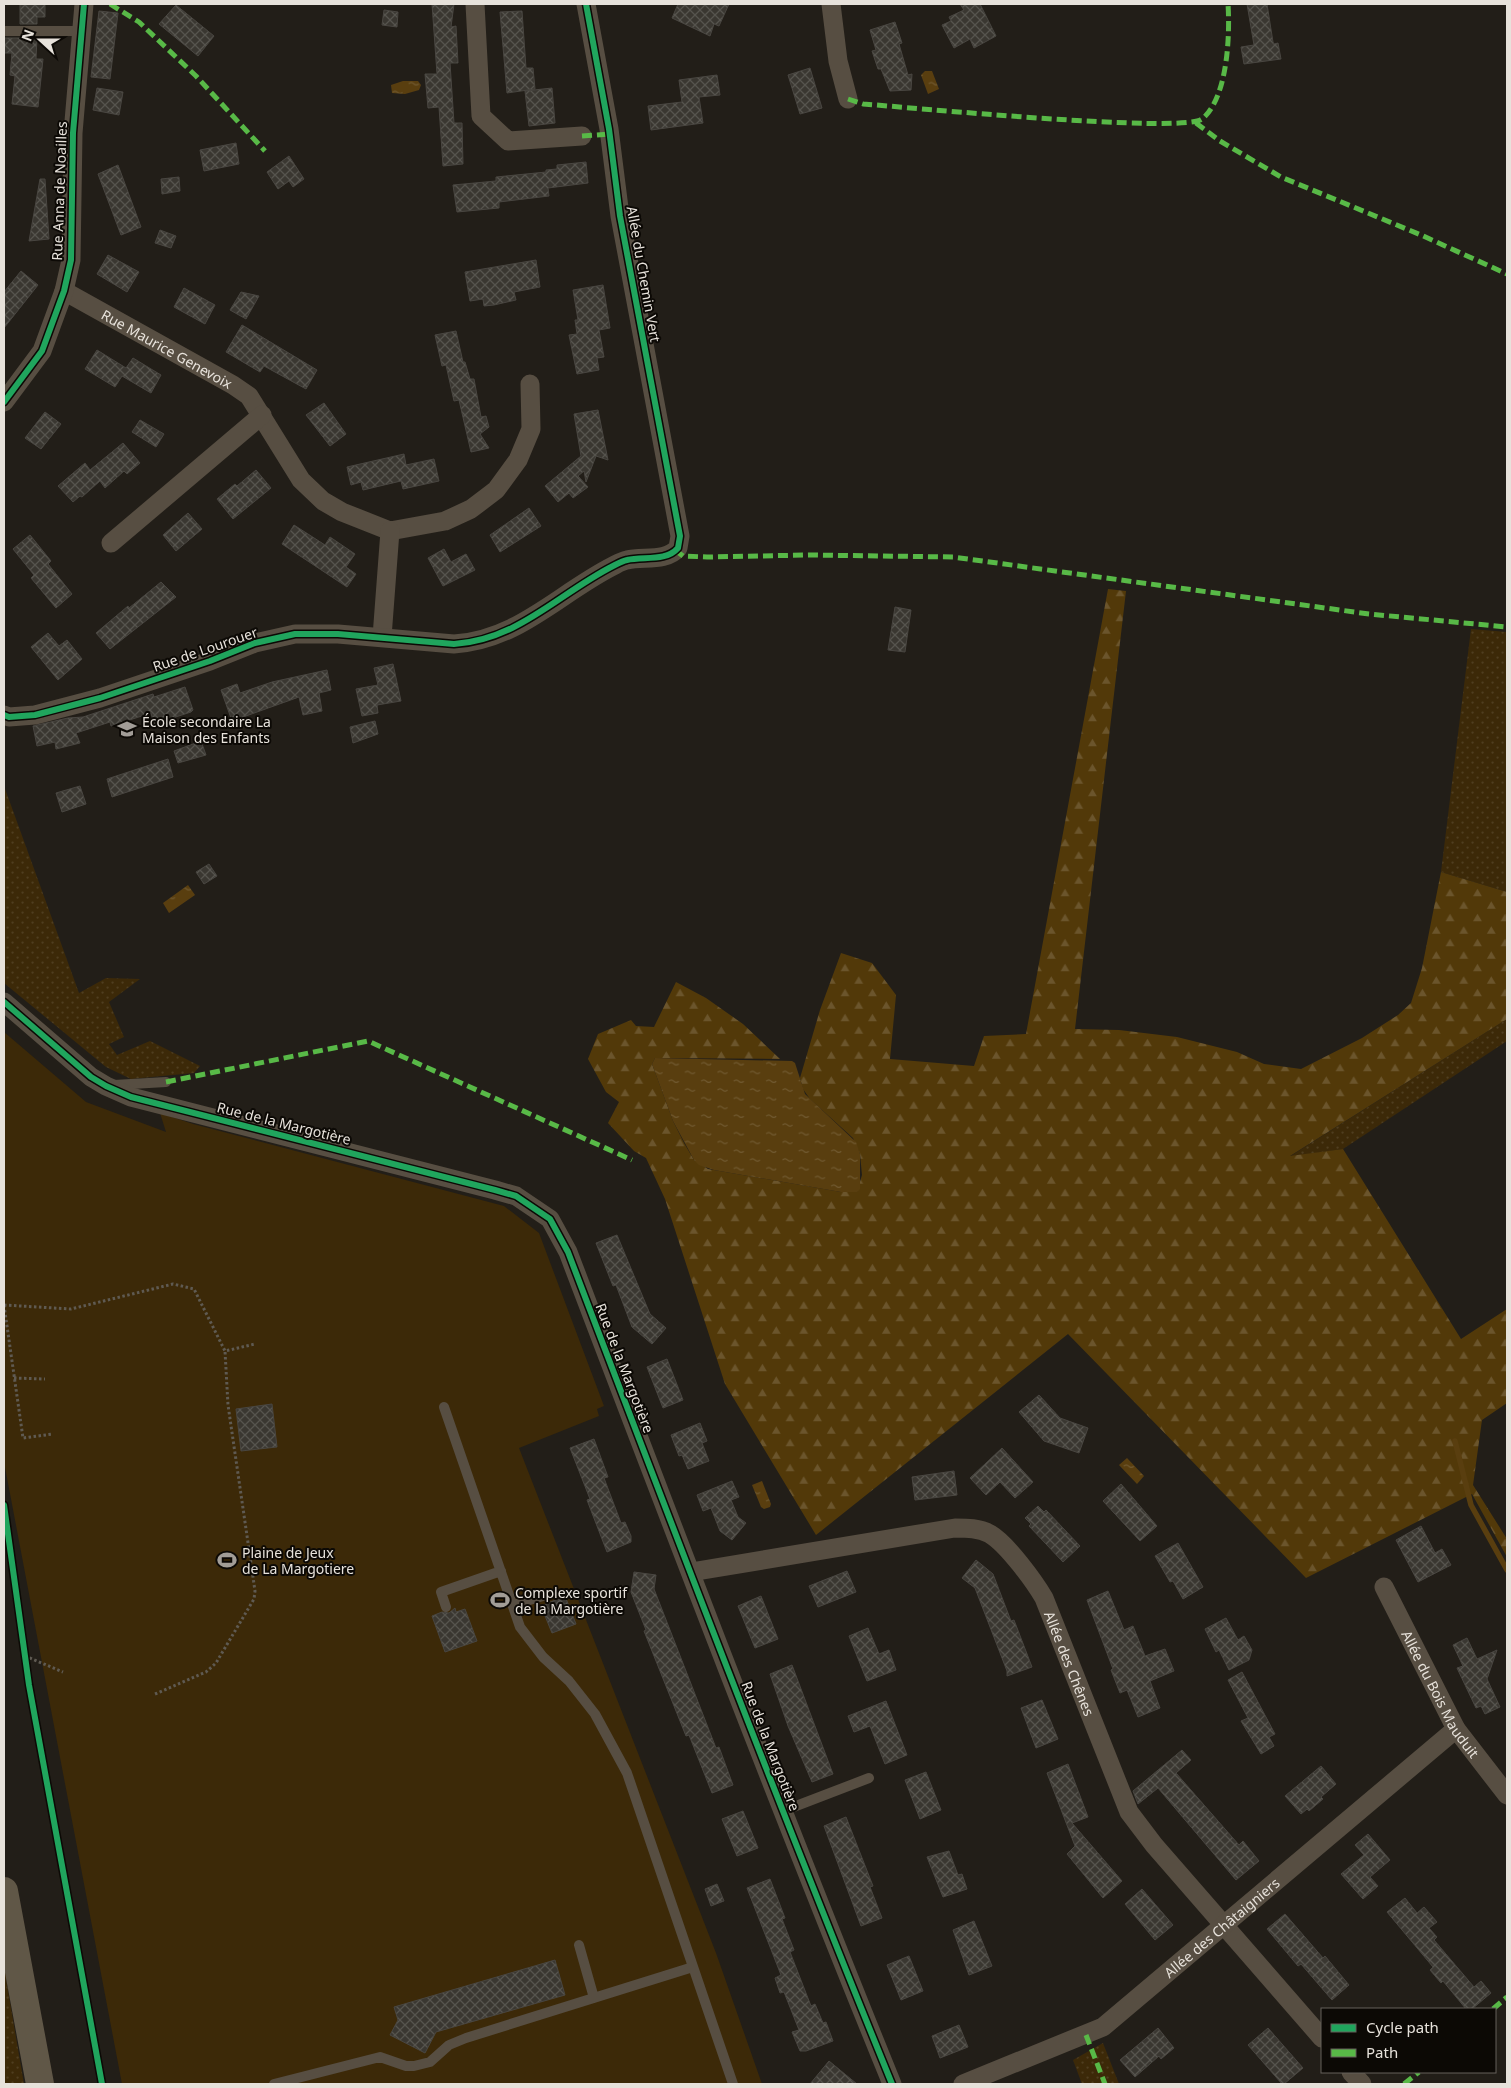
<svg xmlns="http://www.w3.org/2000/svg" width="1511" height="2088" font-family="'Noto Sans',sans-serif">
  <style>
    .grass { fill: url(#grass-dots) }
    .forest { fill: url(#forest-firs) }
    .pitch { fill: #3c2908 }
    .water { fill: url(#water-ripples) }
    .lines { fill: none; stroke-linecap: round; stroke-linejoin: round }
    .stream { stroke: #593e0f; stroke-width: 5.5 }
    .building { fill: url(#building-cross-hatch); stroke: #494641 }
    .path { stroke: #5f5a52; stroke-width: 3; stroke-dasharray: 2.5 2.5; stroke-linecap: butt }
    .lane { stroke: #574e42; stroke-width: 10 }
    .street { stroke: #574e42; stroke-width: 19 }
    .primary { stroke: #605747; stroke-width: 28 }
    .quiet { stroke: #58b947; stroke-width: 5; stroke-dasharray: 10 5; stroke-linecap: butt }
    .cycleway-casing { stroke: #0c0905; stroke-width: 9 }
    .cycleway { stroke: #20a55d; stroke-width: 6 }
    .labels { text-anchor: middle; dominant-baseline: central; stroke-width: 4; stroke-linejoin: round; paint-order: stroke }
    .street-label { font-size: 14px; fill: #e7e2db; stroke: #0c0905 }
    .poi-label { font-size: 14px; fill: #e7e2db; stroke: #0c0905; text-anchor: start }
  </style>
  <defs>
    <pattern id="grass-dots" width="8" height="8" patternUnits="userSpaceOnUse" patternTransform="scale(1.25)"><rect width="8" height="8" fill="#3c2908"/><path d="M2 2h.1M6 6h.1" fill="none" stroke="#4f3e20" stroke-width="1.8" stroke-linecap="round"/></pattern>
    <pattern id="forest-firs" width="22" height="20" patternUnits="userSpaceOnUse" patternTransform="scale(1.25)"><rect width="22" height="20" fill="#523909"/><path d="M5 1l3.5 6h-7zM16 11l3.5 6h-7z" fill="#6b552c"/></pattern>
    <pattern id="water-ripples" width="26" height="14" patternUnits="userSpaceOnUse" patternTransform="scale(1.25)"><rect width="26" height="14" fill="#593e0f"/><path d="M2 4q2-2 4 0t4 0M15 11q2-2 4 0t4 0" fill="none" stroke="#715a31"/></pattern>
    <pattern id="building-cross-hatch" width="8" height="8" patternUnits="userSpaceOnUse" patternTransform="scale(1.25)"><rect width="8" height="8" fill="#3a3731"/><path d="M0 0l8 8M0 8l8-8" fill="none" stroke="#56544e"/></pattern>
  </defs>
  <rect width="100%" height="100%" fill="#221e18"/>
  <path class="grass" d="M1471 629 1507 632V892L1441 872Z
    M4 786 79 993 106 978 140 979 109 1002 124 1037 109 1044 117 1055 150 1041 200 1066 194 1073 131 1079 106 1067 4 983Z
    M1507 1019V1041L1343 1149 1289 1157Z
    M4 1951 7 1965 6 1979 24 2084H4Z
    M1103 2043 1119 2084H1082L1073 2060Z"/>
  <path class="forest" d="M1108 589 1126 591 1075 1029 1119 1030 1177 1037 1237 1052 1264 1064 1301 1069 1362 1038 1398 1015 1411 1003 1422 968 1441 872 1507 892V1019L1290 1156 1343 1149 1461 1339 1507 1309V1403L1482 1420 1473 1485 1507 1539V1557L1472 1494 1306 1578 1068 1334 816 1535 725 1384 665 1199 646 1158 634 1151 608 1123 619 1102 606 1092 588 1059 598 1034 631 1020 636 1026 654 1027 676 982 706 998 743 1024 780 1059 655 1058 652 1064 673 1121 684 1143 694 1160 708 1169 841 1192H857L862 1175 860 1154 853 1138 810 1099 803 1089 800 1078 820 1010 841 953 872 963 896 995 890 1059 974 1066 984 1036 1026 1034Z"/>
  <path class="pitch" d="M4 1032 86 1102 166 1132 160 1113 193 1124 504 1206 539 1233 604 1406 597 1409 599 1416 519 1448 716 1953 762 2084H122L4 1462Z"/>
  <path class="water" d="M925 71H932L939 89 928 94 921 75Z
    M403 81H418L421 85 419 90 405 94 392 93 391 85Z
    M188 885 195 895 169 913 163 903Z
    M655 1058 792 1061 795 1063 805 1094 856 1142 860 1154V1189L857 1192H841L714 1170 699 1165 694 1160 673 1121 652 1064Z
    M1127 1458 1144 1476 1137 1484 1119 1465Z
    M762 1481 771 1504 770 1507 764 1509 761 1507 752 1485Z"/>
  <g class="lines">
    <path class="stream" d="M1455 1441 1471 1505 1507 1570"/>
  </g>
  <path class="building" d="M20 4H45V17H37V24H20Z
    M432 4H454L451 27 456 26 458 63H450L454 123H462L463 164 443 166 439 107 428 108 425 74H437Z
    M678 4H729L719 26 714 24 710 36 672 18Z
    M960 4H980L996 36 974 48 970 39 954 48 942 25 951 21 949 17 964 10Z
    M1247 4H1267L1273 42 1274 44 1278 43 1281 59 1244 64 1241 47 1254 45Z
    M176 5 214 36 198 56 159 24Z
    M384 10 398 12 397 27 382 25Z
    M99 11 118 13 110 79 91 77Z
    M522 11 526 68H533L535 89 507 93 500 12Z
    M895 22 902 43 899 44 908 75 912 74 911 90 890 91 881 69H878L872 51 876 50 870 30Z
    M4 38H37L36 59H43L38 107 12 104 15 76 10 75 12 53H4Z
    M810 68 822 108 800 114 788 75Z
    M717 75 720 95 699 97 703 123 651 130 648 106 682 102 679 80Z
    M97 88 123 92 119 115 93 110Z
    M552 88 555 123 529 126 525 91Z
    M236 143 239 164 204 171 200 150Z
    M289 156 304 179 293 187 289 181 278 189 267 172Z
    M586 162 588 183 548 188 549 196 499 202V208L457 212 453 185 496 181V177L546 172V170L557 169V165Z
    M118 165 141 227 121 235 98 174Z
    M179 177 180 191 162 194 161 179Z
    M40 179H45L49 239 29 241Z
    M160 230 176 236 171 248 155 243Z
    M108 255 139 272 127 292 97 274Z
    M536 260 540 287 514 292 516 300 494 305 484 306 483 299 470 301 465 272Z
    M21 271 38 285 4 328V292Z
    M603 285 610 328 599 330 604 357 597 358 599 370 577 374 569 335 577 334 575 320H578L573 290Z
    M184 288 215 305 205 324 174 307Z
    M241 292 259 296 246 319 230 310Z
    M242 325 317 370 306 389 264 366 260 372 226 352Z
    M456 331 463 362H465L470 379H474L481 417 486 416 489 427 480 434 489 448 471 452 459 400 454 401 446 365 442 366 435 335Z
    M97 350 126 368 133 358 161 375 151 393 122 376 115 387 85 369Z
    M324 403 346 434 330 446 306 415Z
    M598 410 608 460 596 456 586 482 584 471 578 476 588 487 573 498 569 493 558 502 545 486 581 456 574 414Z
    M45 412 61 424 41 449 25 438Z
    M140 420 164 434 156 447 132 432Z
    M123 443 140 463 127 474 124 471 105 488 100 481 82 497 80 496 73 502 58 486 85 463 90 470Z
    M404 454 406 465 434 459 439 481 403 489 401 481 363 490 361 482 351 485 347 467Z
    M256 470 271 488 233 519 217 499 235 484 237 486Z
    M529 508 541 526 500 552 490 535Z
    M188 513 202 529 176 551 163 535Z
    M294 525 325 545 330 537 355 554 346 567 356 574 347 587 282 544Z
    M30 535 51 561 48 564 72 594 56 608 31 578 34 575 13 549Z
    M444 549 451 562 466 554 475 570 443 586 428 558Z
    M161 582 176 597 110 649 96 633 128 606 129 608Z
    M895 607 911 610 905 652 888 650Z
    M48 633 59 646 67 640 82 659 58 680 31 647Z
    M393 664 401 701 377 705 378 713 362 716 356 689 378 685 374 668Z
    M327 670 331 690 319 693 322 711 303 715 299 697 232 721 221 690 237 684 240 693 272 682Z
    M185 687 193 710 191 712 154 724 151 713 111 726 110 722 76 733 80 743 56 749 55 742 37 746 33 726 68 718 83 717 153 694 154 697Z
    M375 721 378 734 353 743 350 727Z
    M201 741 206 755 178 763 174 751Z
    M168 759 173 777 112 797 107 779Z
    M80 786 86 804 62 812 56 793Z
    M209 864 217 876 204 884 196 872Z
    M617 1235 650 1314 666 1328 652 1344 632 1327 616 1285 613 1286 596 1243Z
    M667 1359 683 1400 663 1408 647 1367Z
    M1039 1395 1060 1418 1088 1428 1079 1453 1044 1441 1019 1412Z
    M272 1404 277 1447 241 1451 236 1409Z
    M700 1423 707 1441 702 1443 709 1461 688 1469 682 1455 679 1456 671 1435Z
    M594 1439 608 1477 604 1478 621 1523 625 1522 631 1536V1542L607 1552 587 1500 590 1499 570 1448Z
    M1002 1448 1033 1482 1015 1498 1000 1482 986 1495 970 1478Z
    M954 1471 957 1495 915 1500 912 1477Z
    M732 1481 739 1497 731 1500 738 1517 746 1523 732 1540 720 1531 711 1508 703 1511 697 1495Z
    M1121 1484 1157 1526 1140 1541 1103 1501Z
    M1038 1506 1044 1512 1046 1510 1080 1546 1063 1562 1029 1526 1031 1524 1025 1518Z
    M1421 1526 1435 1553 1442 1549 1451 1565 1418 1582 1396 1540Z
    M1178 1543 1203 1587 1183 1599 1173 1581 1170 1582 1155 1556Z
    M976 1560 993 1574 1011 1621 1014 1620 1032 1667 1007 1676V1671L975 1588 962 1578Z
    M847 1571 856 1592 818 1607 809 1586Z
    M634 1572 656 1575 654 1589 716 1748 719 1747 733 1785 712 1793 689 1735 686 1736 644 1631 646 1630 631 1592Z
    M1108 1591 1124 1630 1133 1626 1145 1656 1165 1649 1174 1671 1150 1681 1160 1708 1138 1717 1127 1690 1120 1693 1111 1670 1113 1669 1087 1600Z
    M565 1596 576 1624 552 1633 541 1606Z
    M761 1596 778 1639 755 1648 738 1606Z
    M455 1608 456 1612 465 1609 477 1641 445 1652 432 1616 442 1612 449 1613Z
    M1226 1618 1238 1640 1244 1636 1252 1650 1249 1660 1229 1670 1219 1650 1216 1652 1205 1629Z
    M868 1628 879 1654 889 1650 896 1670 867 1681 849 1636Z
    M1467 1638 1477 1659 1497 1650 1487 1679 1500 1707 1485 1714 1481 1706 1476 1708 1457 1668 1463 1666 1453 1645Z
    M792 1665 833 1774 812 1782 788 1726 770 1674Z
    M1242 1672 1275 1734 1269 1737 1274 1746 1261 1754 1241 1721 1248 1718 1228 1680Z
    M1042 1700 1058 1739 1036 1748 1021 1708Z
    M886 1701 907 1755 885 1764 870 1726 854 1732 848 1716Z
    M1182 1750 1191 1760 1176 1773 1239 1845 1243 1841 1259 1861 1236 1880 1158 1788 1138 1804 1133 1791Z
    M1068 1764 1088 1817 1072 1823 1122 1881 1103 1898 1067 1854 1075 1846 1047 1773Z
    M1321 1766 1336 1784 1321 1797 1323 1799 1309 1811 1307 1809 1301 1814 1285 1796Z
    M926 1772 941 1810 920 1819 905 1780Z
    M743 1811 758 1848 737 1856 722 1819Z
    M846 1817 873 1886 870 1887 882 1918 861 1926 824 1826Z
    M1368 1834 1390 1860 1370 1877 1378 1886 1363 1899 1341 1874 1364 1855 1355 1845Z
    M949 1851 958 1875 962 1874 967 1889 943 1897 927 1857Z
    M770 1879 785 1918 782 1919 794 1950 790 1952 811 2006 815 2004 823 2023 826 2022 833 2041 806 2051H800L792 2032 799 2030 784 1992 780 1993 775 1978 781 1975 747 1888Z
    M717 1884 724 1901 711 1906 705 1889Z
    M1142 1889 1173 1925 1155 1940 1125 1904Z
    M1405 1898 1417 1913 1424 1907 1437 1922 1429 1928 1437 1937 1434 1940 1474 1987 1481 1981 1491 1993 1472 2009H1466L1443 1981 1441 1983 1430 1970 1433 1967 1387 1912Z
    M1285 1914 1323 1958 1325 1956 1349 1985 1332 2000 1301 1964 1298 1966 1267 1929Z
    M974 1921 992 1966 969 1975 953 1930Z
    M909 1956 923 1991 901 2000 887 1965Z
    M555 1960 565 1995 436 2032 425 2053 390 2035 398 2020 394 2007Z
    M959 2025 968 2047 940 2058 932 2036Z
    M1158 2028 1174 2048 1161 2059 1159 2056 1135 2077 1120 2060Z
    M1268 2028 1303 2068 1284 2084H1282L1248 2045Z
    M829 2061 857 2084H810Z"/>
  <g class="lines">
    <path class="path" d="M4 1305 71 1309 173 1284 194 1289 225 1351 255 1344
      M4 1305 23 1438 53 1434
      M14 1378 45 1379
      M25 1656 63 1672
      M155 1694 206 1672 216 1663 254 1599 255 1591 228 1405 225 1351"/>
    <path class="lane" d="M4 31H82
      M114 1085 166 1082
      M444 1407 520 1627 543 1657 569 1681 595 1714 627 1773 733 2084
      M513 1605 543 1596
      M446 1607 441 1592 501 1571
      M783 1811 869 1778
      M579 1945 594 1998
      M274 2084 380 2057 406 2066H414L430 2062 449 2045 466 2038 693 1967"/>
    <g class="street">
      <path d="M475 4 481 116 508 141 582 136"/>
      <path d="M831 4 838 61 848 99"/>
      <path id="s1" d="M64 291 233 385 249 396 301 480 323 501 342 512 390 531 445 521 471 509 496 490 518 460 531 429 530 384"/>
      <path d="M4 402 42 351 64 291 71 260 73 133 84 4"/>
      <path d="M111 543 262 415"/>
      <path d="M382 637 390 531"/>
      <path d="M4 715 9 717 35 715 100 698 210 661 255 643 295 634H338L454 644C518 640 558 594 613 566 617 564 622 561 627 560 643 556 666 562 678 548L680 536 620 216 609 129 586 4"/>
      <path d="M4 1002 91 1077 106 1086 131 1097 495 1190 516 1196 550 1219 568 1252C674 1531 780 1809 892 2084"/>
      <path id="s2" d="M691 1572 955 1528C967 1528 979 1528 990 1534 1007 1544 1034 1581 1044 1598L1129 1812 1154 1845 1322 2038"/>
      <path id="s3" d="M1384 1587 1456 1729 1507 1795"/>
      <path d="M1351 2072 1362 2084"/>
      <path id="s4" d="M963 2084 1103 2027 1456 1729"/>
    </g>
    <path class="primary" d="M4 1891 40 2084"/>
    <path class="quiet" d="M110 4 139 22 196 76 265 151
      M848 99 863 104C906 107 1184 134 1202 119 1228 98 1230 34 1228 4
      M1196 123 1220 141 1281 177 1421 235 1507 274
      M582 136 610 134
      M675 550 683 556 707 557 809 555 953 557 1369 614 1507 627
      M166 1082 368 1041 632 1160
      M1493 2009 1507 1997
      M1086 2035 1105 2084
      M1404 2084 1419 2072"/>
    <g class="cycleway-casing">
      <path id="cycleway" d="M4 402 42 351 64 291 71 260 73 133 84 4
        M4 715 9 717 35 715 100 698 210 661 255 643 295 634H338L454 644C518 640 558 594 613 566 617 564 622 561 627 560 643 556 666 562 678 548L680 536 620 216 609 129 586 4
        M4 1002 91 1077 106 1086 131 1097 495 1190 516 1196 550 1219 568 1252C674 1531 780 1809 892 2084
        M4 1505 29 1685 102 2084"/>
    </g>
    <use href="#cycleway" class="cycleway"/>
  </g>
  <defs>
    <g id="school-bare" transform="scale(1.5)"><path d="M0-5L7-2L0 1L-7-2ZM-4 1L0 2.5L4 1V4Q0 6-4 4Z" fill="#a29d97" stroke="#0c0905" stroke-width="2.5" paint-order="stroke"/></g>
    <g id="stadium-bare" transform="scale(1.5)"><path d="M0-5a6.5 5 0 1 0 0 10a6.5 5 0 1 0 0-10ZM-3.5-1.8h7v3.6h-7Z" fill="#a29d97" stroke="#0c0905" stroke-width="2.5" paint-order="stroke"/></g>
  </defs>
  <g fill-rule="evenodd">
    <use href="#school-bare" x="127" y="729"/>
    <use href="#stadium-bare" x="227" y="1560"/>
    <use href="#stadium-bare" x="500" y="1600"/>
  </g>
  <g class="labels">
    <g class="street-label">
      <text transform="translate(59 191) rotate(-88)">Rue Anna de Noailles</text>
      <text transform="translate(644 274) rotate(80)">Allée du Chemin Vert</text>
      <text stroke="none"><textPath href="#s1" startOffset="118">Rue Maurice Genevoix</textPath></text>
      <text transform="translate(205 649) rotate(-19)">Rue de Lourouer</text>
      <text transform="translate(284 1123) rotate(14)">Rue de la Margotière</text>
      <text transform="translate(625 1368) rotate(69)">Rue de la Margotière</text>
      <text stroke="none"><textPath href="#s2" startOffset="458">Allée des Chênes</textPath></text>
      <text stroke="none"><textPath href="#s3" startOffset="121">Allée du Bois Mauduit</textPath></text>
      <text transform="translate(771 1746) rotate(69)">Rue de la Margotière</text>
      <text stroke="none"><textPath href="#s4" startOffset="306">Allée des Châtaigniers</textPath></text>
    </g>
    <g class="poi-label">
      <text x="142" y="721">École secondaire La<tspan x="142" dy="16">Maison des Enfants</tspan></text>
      <text x="242" y="1552">Plaine de Jeux<tspan x="242" dy="16">de La Margotiere</tspan></text>
      <text x="515" y="1592">Complexe sportif<tspan x="515" dy="16">de la Margotière</tspan></text>
    </g>
  </g>
  <rect width="1511" height="2088" fill="none" stroke="#e7e2db" stroke-width="10"/>
  <rect x="1321" y="2008" width="175" height="65" fill="#0c0905" stroke="#64605b"/>
  <rect x="1331" y="2024" width="25" height="8" fill="#20a55d" stroke="#64605b"/>
  <text x="1366" y="2033" font-size="15" fill="#e7e2db">Cycle path</text>
  <rect x="1331" y="2049" width="25" height="8" fill="#58b947" stroke="#64605b"/>
  <text x="1366" y="2058" font-size="15" fill="#e7e2db">Path</text>
  <g transform="translate(40 40) rotate(291)" stroke="#0c0905" stroke-width="4" paint-order="stroke">
  <path d="M0-4L9 19L0 12L-9 19Z" fill="#e7e2db"/>
  <text y="-8" font-size="14" font-weight="bold" text-anchor="middle" fill="#e7e2db">N</text>
  </g>
</svg>
